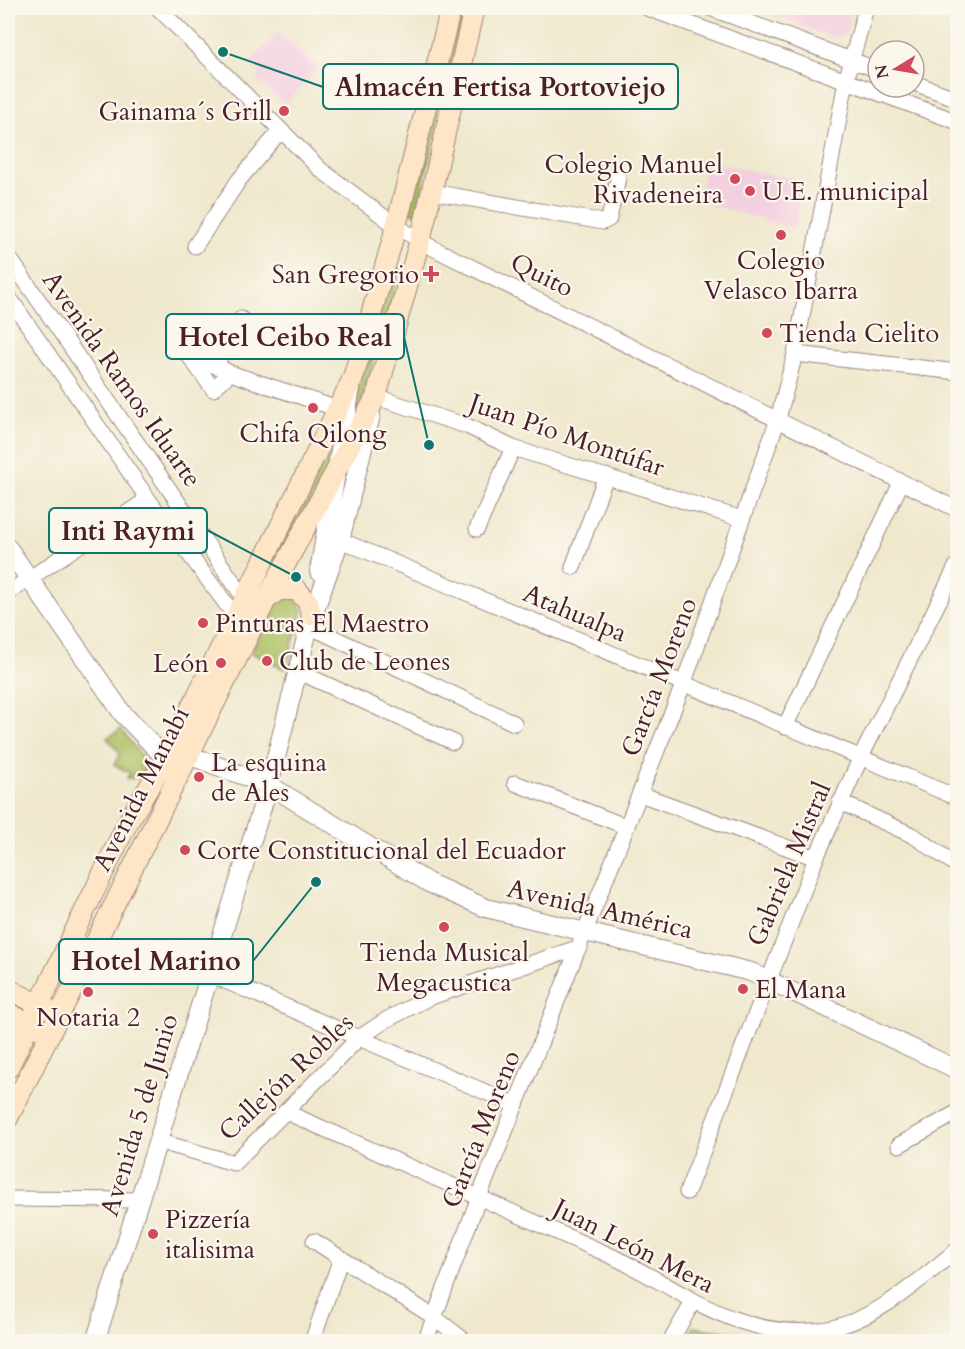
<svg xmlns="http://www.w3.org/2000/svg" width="965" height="1349" font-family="Cardo,serif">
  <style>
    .built { fill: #f3cfdf }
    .green { fill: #acc064; stroke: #7b7048; stroke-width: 1.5 }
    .forest { fill: #89a65a; stroke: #6a6242; stroke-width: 1.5 }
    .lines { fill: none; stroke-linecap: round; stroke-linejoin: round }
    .minor-casing { stroke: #9c847c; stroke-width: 17 }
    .tertiary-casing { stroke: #9c847c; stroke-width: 20 }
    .secondary-casing { stroke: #9c847c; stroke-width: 22 }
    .minor { stroke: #fff; stroke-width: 15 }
    .tertiary { stroke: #fff; stroke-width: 18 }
    .secondary { stroke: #fee5c5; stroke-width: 20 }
    .poi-dot { fill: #d1495b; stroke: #fbf7ec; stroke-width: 2 }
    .labels { text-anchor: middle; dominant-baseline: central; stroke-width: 4.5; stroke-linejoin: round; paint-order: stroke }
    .poi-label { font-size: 26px; fill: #4a1f2b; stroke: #fbf7ec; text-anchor: start }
    .street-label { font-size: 26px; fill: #4a1f2b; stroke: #fbf7ec }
    .leader { fill: none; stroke: #0f766e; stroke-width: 2 }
    .callout-dot { fill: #0f766e; stroke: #fbf7ec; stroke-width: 2 }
    .callout { fill: #fbf7ec; stroke: #0f766e; stroke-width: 2 }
    .callout-label { font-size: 27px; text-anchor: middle; font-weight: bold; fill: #4a1f2b }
  </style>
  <rect width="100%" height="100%" fill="#fbf7ec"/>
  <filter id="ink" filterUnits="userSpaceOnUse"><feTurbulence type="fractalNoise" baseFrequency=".0167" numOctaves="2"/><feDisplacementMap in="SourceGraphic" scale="12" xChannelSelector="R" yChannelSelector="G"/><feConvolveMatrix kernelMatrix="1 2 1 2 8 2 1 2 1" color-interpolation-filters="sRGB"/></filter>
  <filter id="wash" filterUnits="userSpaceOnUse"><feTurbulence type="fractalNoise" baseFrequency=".008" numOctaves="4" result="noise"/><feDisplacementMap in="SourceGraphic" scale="24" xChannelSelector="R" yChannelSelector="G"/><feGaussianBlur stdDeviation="1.35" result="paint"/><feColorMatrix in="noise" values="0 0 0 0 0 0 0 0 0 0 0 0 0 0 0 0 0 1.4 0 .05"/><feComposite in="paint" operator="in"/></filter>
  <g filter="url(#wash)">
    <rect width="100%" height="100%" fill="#efe8cd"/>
    <path class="built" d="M751 8H853L846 33 835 38Z
      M277 32 318 68 285 105 256 79 261 74 249 64Z
      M707 161 802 181 795 229 697 201Z"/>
    <path class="green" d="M459 8H466L416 213 413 214 410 211Z
      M398 266 400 270 362 399 355 415 356 396 393 269Z
      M327 454 328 468 269 580 257 586Z
      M290 593 303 610 285 669 251 653 276 600Z
      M121 729 144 760V778H127L130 773 114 765 120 753 107 738Z
      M693 1327 729 1332 726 1341 685 1342Z"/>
    <path class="forest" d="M729 1332 774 1341H726Z"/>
  </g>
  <g filter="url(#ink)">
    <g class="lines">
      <g class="minor-casing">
        <path id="minor" d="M158 8 321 170 396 226 429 246 958 510
          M647 8 958 122
          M710 8 878 70
          M914 83 958 99
          M432 192 603 222 609 219 618 178
          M195 246 239 180 281 130
          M8 256 249 605
          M8 296 148 499 241 624
          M795 354 958 372
          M215 366 241 319
          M230 373 213 389 182 346 230 373 338 409
          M376 397 467 426 513 448 742 519
          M477 529 513 448
          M340 540 958 798
          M573 567 606 476
          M8 593 148 499
          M309 626 514 723
          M297 671 453 742
          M785 727 901 483
          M515 783 627 827
          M640 794 816 858
          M840 802 914 836 958 866
          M209 974 516 1105
          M286 1112C394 1160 502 1207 609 1255 679 1287 731 1337 814 1331 870 1326 916 1283 958 1249
          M157 1141 234 1163 359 1038 386 1020 428 998 580 947
          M899 1145 958 1112
          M687 1192 816 858 860 759 958 563
          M8 1199 139 1200
          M314 1241 434 1317 466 1342
          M312 1342 341 1258
          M425 1342 479 1197 683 685 778 419 795 354 846 81 866 8
          M670 1342 693 1302"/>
      </g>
      <g class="tertiary-casing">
        <path id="tertiary" d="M8 548 123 714 166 759 188 755 269 785 429 883 486 908 751 972 958 1070
          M319 571 351 388
          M95 1342 269 785 309 626 340 540 371 415"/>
      </g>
      <g class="secondary-casing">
        <path id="secondary" d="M266 600 278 590H297L308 602 311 615
          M8 989 48 1009
          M8 1013 40 1029
          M8 1068 128 822 166 759 353 378 393 238 451 8
          M8 1118 266 600 376 397 423 229 474 8"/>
      </g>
      <use href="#minor" class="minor"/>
      <use href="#tertiary" class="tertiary"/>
      <use href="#secondary" class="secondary"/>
    </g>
  </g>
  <g class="poi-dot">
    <circle cx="284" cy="111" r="6"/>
    <circle cx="735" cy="179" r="6"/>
    <circle cx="750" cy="191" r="6"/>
    <circle cx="781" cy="235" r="6"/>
    <path d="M428 265h6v6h6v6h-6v6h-6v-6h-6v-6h6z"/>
    <circle cx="767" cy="333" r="6"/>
    <circle cx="313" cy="408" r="6"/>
    <circle cx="203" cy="623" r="6"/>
    <circle cx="267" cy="661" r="6"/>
    <circle cx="221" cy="663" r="6"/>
    <circle cx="199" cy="777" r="6"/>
    <circle cx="185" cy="850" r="6"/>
    <circle cx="444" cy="927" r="6"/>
    <circle cx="743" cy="989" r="6"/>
    <circle cx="88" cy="992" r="6"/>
    <circle cx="153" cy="1234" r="6"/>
  </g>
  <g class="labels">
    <g class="poi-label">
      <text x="272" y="111" text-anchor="end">Gainama´s Grill</text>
      <text x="723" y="164" text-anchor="end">Colegio Manuel<tspan x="723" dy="30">Rivadeneira</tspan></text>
      <text x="762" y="191">U.E. municipal</text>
      <text x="781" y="260" text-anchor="middle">Colegio<tspan x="781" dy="30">Velasco Ibarra</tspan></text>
      <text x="419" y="274" text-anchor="end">San Gregorio</text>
      <text x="779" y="333">Tienda Cielito</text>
      <text x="313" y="433" text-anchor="middle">Chifa Qilong</text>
      <text x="215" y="623">Pinturas El Maestro</text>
      <text x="279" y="661">Club de Leones</text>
      <text x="209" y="663" text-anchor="end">León</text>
      <text x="211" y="762">La esquina<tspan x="211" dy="30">de Ales</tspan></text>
      <text x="197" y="850">Corte Constitucional del Ecuador</text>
      <text x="444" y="952" text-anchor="middle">Tienda Musical<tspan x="444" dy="30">Megacustica</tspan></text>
      <text x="755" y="989">El Mana</text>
      <text x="88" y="1017" text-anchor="middle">Notaria 2</text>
      <text x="165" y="1219">Pizzería<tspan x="165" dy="30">italisima</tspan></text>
    </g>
    <g class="street-label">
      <text transform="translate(542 275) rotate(26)">Quito</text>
      <text transform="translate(122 379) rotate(55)">Avenida Ramos Iduarte</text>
      <text transform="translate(567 435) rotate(19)">Juan Pío Montúfar</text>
      <text transform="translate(575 613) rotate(23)">Atahualpa</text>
      <text transform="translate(659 677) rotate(-69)">García Moreno</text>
      <text transform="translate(141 789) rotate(-63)">Avenida Manabí</text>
      <text transform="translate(789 864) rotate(-67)">Gabriela Mistral</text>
      <text transform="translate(600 909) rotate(13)">Avenida América</text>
      <text transform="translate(286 1077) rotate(-43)">Callejón Robles</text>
      <text transform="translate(139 1115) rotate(-73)">Avenida 5 de Junio</text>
      <text transform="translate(481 1129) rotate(-68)">García Moreno</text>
      <text transform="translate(634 1246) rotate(27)">Juan León Mera</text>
    </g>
  </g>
  <path class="leader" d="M223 52L323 87M429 445L404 337M296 577L207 530M316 882L253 961"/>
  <g class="callout-dot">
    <circle cx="223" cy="52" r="6"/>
    <circle cx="429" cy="445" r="6"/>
    <circle cx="296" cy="577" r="6"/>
    <circle cx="316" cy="882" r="6"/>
  </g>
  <g class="callout">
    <rect x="323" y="64" width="355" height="45" rx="6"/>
    <rect x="166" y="314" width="238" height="45" rx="6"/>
    <rect x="49" y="508" width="158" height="45" rx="6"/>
    <rect x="59" y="939" width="194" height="45" rx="6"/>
  </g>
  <g class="callout-label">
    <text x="500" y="96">Almacén Fertisa Portoviejo</text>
    <text x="285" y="346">Hotel Ceibo Real</text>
    <text x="128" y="540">Inti Raymi</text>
    <text x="156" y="970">Hotel Marino</text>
  </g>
  <rect width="965" height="1349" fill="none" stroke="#fbf7ec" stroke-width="30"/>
  <g transform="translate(896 69) rotate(259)"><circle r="28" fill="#fbf7ec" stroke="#b4a19f" stroke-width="1.5"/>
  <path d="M0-4.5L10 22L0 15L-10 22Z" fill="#d1495b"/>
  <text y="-9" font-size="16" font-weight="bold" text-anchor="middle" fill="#4a1f2b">N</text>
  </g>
</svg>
